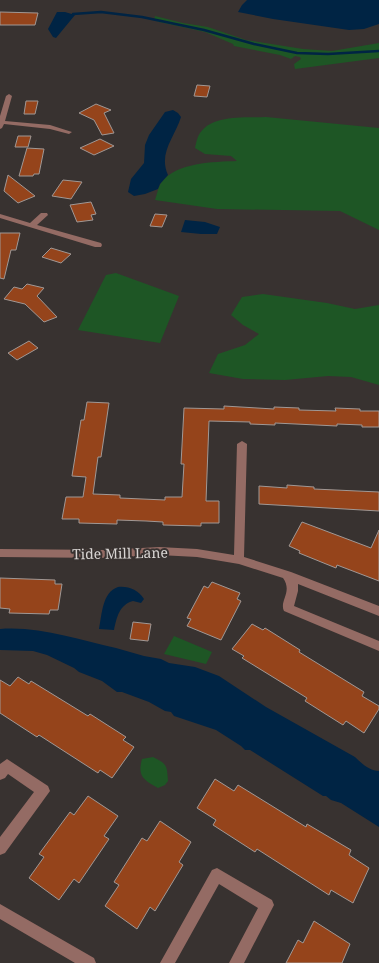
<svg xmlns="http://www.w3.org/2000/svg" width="379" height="963" font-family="'Noto Serif',serif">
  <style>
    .green { fill: #1e5625 }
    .water { fill: #002444 }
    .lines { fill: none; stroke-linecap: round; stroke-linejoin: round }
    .stream { stroke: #002444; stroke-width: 2.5 }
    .building { fill: #95441b; stroke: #a09895 }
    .minor { fill: #946b64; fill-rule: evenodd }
    .labels { text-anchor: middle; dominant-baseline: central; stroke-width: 4; stroke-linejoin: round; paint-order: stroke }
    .street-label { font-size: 14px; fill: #d9d5d3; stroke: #383230 }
  </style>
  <rect width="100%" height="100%" fill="#383230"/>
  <path class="green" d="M155 16 183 23 208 27 246 40 303 49 332 51 379 43V58L295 69 294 64 301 59 300 57 295 56 291 59 280 55 234 46 233 44 205 32 159 22 154 20Z
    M266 117 379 128V230L340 211 217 209 155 200C157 195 158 187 161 183 176 162 214 162 237 161L231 156 205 154 195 148C196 144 197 137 200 133 213 114 246 118 266 117Z
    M116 273 179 296 160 343 78 330 106 275Z
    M263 294 327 303 355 309 379 305V385L351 377 328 376 285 380 243 379 209 373 218 354 245 345 259 334 243 325 231 315 242 297Z
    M174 636 212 652 206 664 164 654Z
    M153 757C167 764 167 765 168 781L165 785 158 788C144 780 137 777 142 759Z"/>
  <path class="water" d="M247 0H379V24L364 29 349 30 273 19 238 12 242 5Z
    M57 12H65L75 15 56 38 53 37 48 29Z
    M173 110 178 113 181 117C175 137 158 153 168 175L160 184 158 189 145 194 134 196 128 192 131 179 144 163 145 145 149 135 165 112Z
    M185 220 205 222 220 227 217 234H201L181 232Z
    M118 587C129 586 138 590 144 599L141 603 133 601C119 605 117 617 114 630L99 629C102 615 102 592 118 587Z
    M0 629C40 626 78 640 116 648L144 656 161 659 169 663 195 667 219 676 266 707 355 757C361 763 370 771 379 771V827L341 803 331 800 326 796H323L250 750H245L241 746 216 730 174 716 171 712 165 711 149 702 122 692H117L102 681 79 672 74 668 47 655 33 651 0 650Z"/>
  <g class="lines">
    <path class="stream" d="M73 14 101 12 142 17 204 30 254 44 297 53 328 54 379 51"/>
  </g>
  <path class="building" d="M0 12 38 13 35 25H0Z
    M197 85 210 86 207 97 194 96Z
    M26 101H38L35 114H24Z
    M96 104 111 110 104 113 114 133 102 135 94 120 79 113Z
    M18 136H31L28 147H15Z
    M100 139 114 146 94 155 80 148Z
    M27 148 44 149 39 174H34L33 176H19Z
    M8 175 35 196 18 203 4 191Z
    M63 180 82 182 71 199 52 196Z
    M91 202 96 214 91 215 93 220 77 222 70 205Z
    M155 214 167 215 162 227 150 226Z
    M0 233H20L16 250H11L4 279 0 278Z
    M51 248 71 254 61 263 42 257Z
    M27 284 44 288 37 296 57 317 44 322 25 304 4 299 14 287 22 289Z
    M29 341 38 348 17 360 8 353Z
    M87 402 109 403 101 457H98L93 494 120 495V498L165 500V497H182L184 464H181L184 408 224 409V406L274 409V407L299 408V410L336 411 335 408 360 409V411H379V427H362V425L337 424V426L275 423V425L250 424V422L209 421 206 501H219V523H201V526L163 525V522L146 521 117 520V524L79 523V519H62L66 497H83L86 477 72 476 81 420H84Z
    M287 485 314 487V489L379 492V511L259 504V486L287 488Z
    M302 522 371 548 379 530V581L337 565 336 568 299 553 300 551 289 546Z
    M0 578 55 580V584H62L58 610H50L49 614 9 613 10 609 0 608Z
    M212 582 240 593 237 599 241 601 221 640 187 626 191 619 187 618 204 586 208 588Z
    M133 622 151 624 148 641 130 639Z
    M252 624 263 630 265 628 300 650 299 652 364 692 362 696 379 706V709L364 733 346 721 343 725 305 701 307 698 242 658 244 656 232 649Z
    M18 677 29 684 31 681 88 716 90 714 126 737 123 740 134 747 112 778 100 770 98 773 39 735 37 737 0 713V680L10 686Z
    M215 779 234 791 238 785 306 827 307 824 351 850 349 855 369 868 353 903 331 890 329 895 257 849 255 852 213 825 216 820 197 808Z
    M88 796 118 816 104 836 109 839 79 883 74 879 59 900 29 878 44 857 39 854 70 812 74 815Z
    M160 821 191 842 179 862 183 865 155 911 150 907 137 929 105 906 119 885 114 882 142 838 147 841Z
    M314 921 350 944 342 963H286L298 940 303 943Z"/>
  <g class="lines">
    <path class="minor" d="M9 94 12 96 5 121 50 125 72 132 69 134 50 129 4 124 2 128 0 129V116L6 96Z
      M41 213H47L48 215 37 225 101 243 102 245 101 247H95L0 218V214L30 223Z
      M242 441 247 444 244 557 291 572 379 606V616L298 584V591L294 606 379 641V651L284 611C279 601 293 592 283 578L239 564 197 557 159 555 106 558 0 557V549L106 550 159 547 197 549 234 555 237 444Z
      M7 759 48 786 50 791 5 853 0 855V837L34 792 8 774 5 778 0 780V764Z
      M217 868 272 900 274 905 244 963H229L258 908 219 884 175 963H160L212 870Z
      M0 904 94 958 96 963H75L0 919Z"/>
  </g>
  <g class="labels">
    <g class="street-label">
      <text transform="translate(120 553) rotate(-1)">Tide Mill Lane</text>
    </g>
  </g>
</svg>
